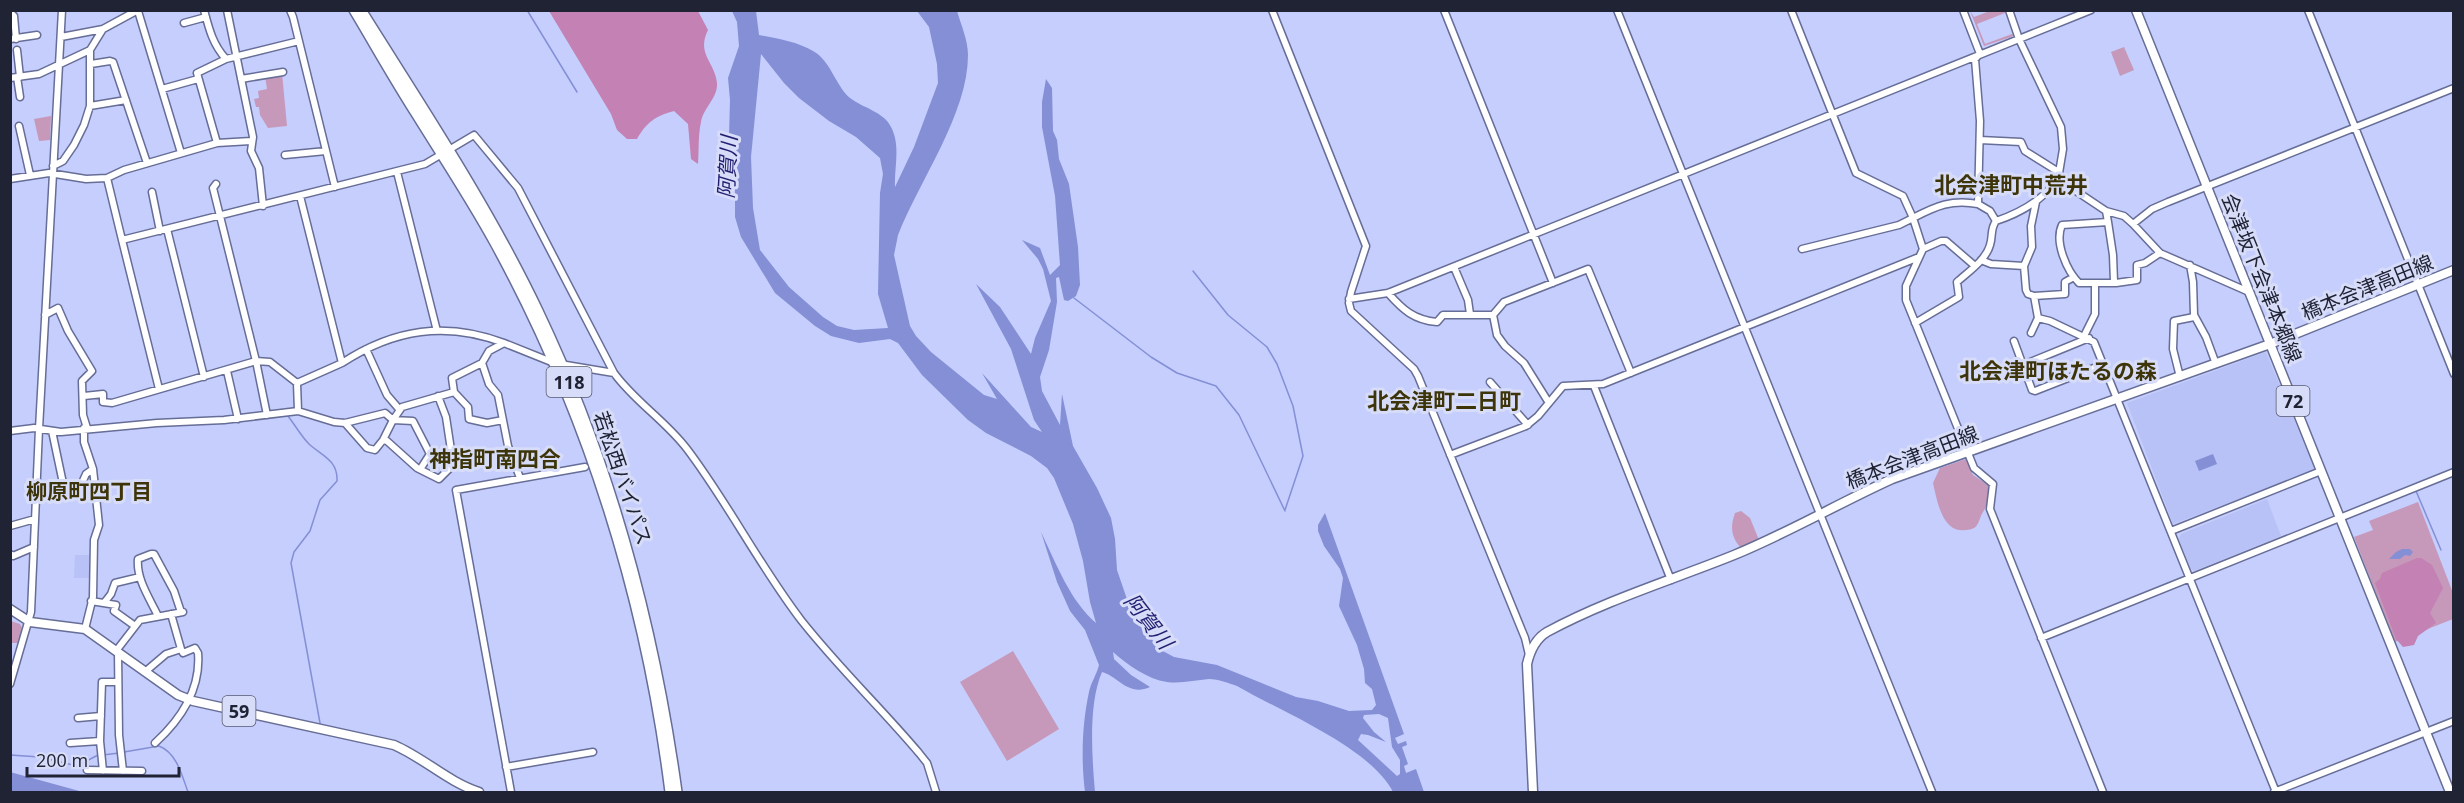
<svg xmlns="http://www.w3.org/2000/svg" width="2464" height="803" font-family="'Open Sans','Noto Sans JP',sans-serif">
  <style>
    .built { fill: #b8c2f6 }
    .green { fill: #c698b9 }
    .forest { fill: #c481b3 }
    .water { fill: #848fd6; fill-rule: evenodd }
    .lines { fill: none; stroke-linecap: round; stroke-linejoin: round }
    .stream { stroke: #848fd6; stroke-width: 1.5 }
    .minor-casing { stroke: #666d96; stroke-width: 9 }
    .major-casing { stroke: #666d96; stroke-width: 11 }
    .highway-casing { stroke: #666d96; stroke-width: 12 }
    .minor { stroke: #fff; stroke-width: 6 }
    .major { stroke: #fff; stroke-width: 8 }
    .highway { stroke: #fff; stroke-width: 9 }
    .labels { text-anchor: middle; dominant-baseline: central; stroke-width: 6; stroke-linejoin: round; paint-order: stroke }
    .shield { fill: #d7dcf8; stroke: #575a6f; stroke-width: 1.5 }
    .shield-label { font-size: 18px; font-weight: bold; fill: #202334 }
    .street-label { font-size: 20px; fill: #202334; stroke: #d7dcf8 }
    .water-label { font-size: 21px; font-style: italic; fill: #221f71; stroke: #d7dcf8 }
    .neighbourhood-label { font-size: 21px; font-weight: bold; fill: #3d3409; stroke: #d7dcf8 }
    .quarter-label { font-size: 22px; font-weight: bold; fill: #3d3409; stroke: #d7dcf8 }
  </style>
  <rect width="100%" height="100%" fill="#c5cefc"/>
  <path class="built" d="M2266 352 2315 470 2173 524 2127 403Z
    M2267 499 2281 536 2194 571 2191 569 2179 539 2181 534Z
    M75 555H91V578H74Z"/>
  <path class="green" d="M1970 11 1974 17 1990 11H2005V13L1977 24 1985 44 2012 34 2014 36 1984 46Z
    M2124 47 2134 70 2120 76 2111 52Z
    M282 73 287 126 268 128 260 115 259 107H256L254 99 259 98 258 91 267 89 265 76Z
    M51 116 50 140 39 141 34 119Z
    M1966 459 1973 475 1988 485C1990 494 1988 505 1983 512 1980 516 1980 521 1977 525 1975 529 1969 530 1965 530 1942 533 1937 500 1933 483L1940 468Z
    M2418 502 2453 593V619L2395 642 2354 537 2373 530 2369 521Z
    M1741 511 1750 518 1759 540 1741 548C1731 537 1730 527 1735 513Z
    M11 621 20 624 22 628 18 643H11Z
    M1013 651 1059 729 1007 761 960 682Z"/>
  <path class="forest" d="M549 11H698L708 30C696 54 715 62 717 83 718 98 703 108 701 122 698 135 699 151 698 164L691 159 688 124 674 111C655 116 646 123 637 139H627L617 130 611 114Z
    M2417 558H2421L2432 565 2443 588 2430 613 2436 623 2418 636 2414 645 2403 647 2396 639 2375 583 2380 579 2382 573Z"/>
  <path class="water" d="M732 11H756L759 35C776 38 798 42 813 51 831 61 835 85 850 98 863 108 884 112 891 127 901 146 894 167 895 187L914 147 938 83 937 64 929 27 917 11H957C961 25 968 40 968 55 968 114 919 181 898 235L894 255 910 326 916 336 931 352 984 395 997 399 982 373 1031 427 1042 432 1034 420 1011 349 976 284 1000 307 1031 354 1035 338 1051 301 1043 269 1038 259 1022 240 1040 248 1050 275 1060 265 1055 196 1042 127V102L1046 79 1052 88 1053 131 1057 140 1059 159 1069 184 1078 247 1080 285 1076 296 1068 301 1064 300 1059 277 1056 278 1057 302 1049 350 1040 377 1042 391 1060 425 1062 394 1073 446 1097 488 1111 518 1115 539 1117 570 1130 608 1159 649 1174 657 1217 665 1296 697 1318 701 1349 711 1372 710 1376 705 1372 689 1365 683 1364 669 1357 645 1339 606 1343 578 1340 569 1324 546 1318 531V525L1325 513 1404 734 1395 738 1398 744 1406 741 1407 745 1402 747 1408 764 1404 766 1406 773 1416 769 1424 792H1393C1371 748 1280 711 1237 686 1228 683 1219 679 1209 679 1195 680 1181 684 1167 682 1147 679 1128 665 1113 652L1114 659 1131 675 1150 687C1128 697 1118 676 1102 672 1088 704 1092 757 1095 792H1085C1081 760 1082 724 1089 692 1091 682 1097 674 1099 665L1085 630 1070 611 1057 582 1041 532C1056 563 1070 601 1096 623L1090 602 1083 561 1073 524 1054 478 1047 468 1031 456 986 433 968 420 922 375 898 343 890 339 859 343 831 336 815 326 775 293 741 237 735 217V169L729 137 730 100 728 78 739 46 737 22ZM761 54 784 83 799 98 829 121 856 137 880 158 883 174 880 193 878 294 888 328 854 330 837 326 823 317 789 287 760 250 753 208 751 157ZM1379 714 1388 718 1392 747 1400 760V774L1397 776 1358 740 1361 734 1368 735 1386 742 1374 732 1363 718 1364 715Z
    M2213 454 2217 464 2199 471 2195 461Z
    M2402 549H2410L2413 552 2410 556 2405 555 2400 559H2389L2396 552Z
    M10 772 83 792H11Z"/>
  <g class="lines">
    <path class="stream" d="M527 10 577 92
      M1193 271 1228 315 1267 347 1277 364 1293 406 1303 456 1285 510
      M1074 298 1151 357 1177 373 1216 386 1239 415 1285 511
      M288 416C295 425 301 436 309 444 322 456 338 460 337 481L320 500 310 531 294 552 291 563 320 723
      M2416 491 2441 550
      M124 752 159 746C177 753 182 776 188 792
      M10 755 40 757 77 766 98 755
      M103 755 119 753"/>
    <g class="minor-casing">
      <path id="minor" d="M204 10C209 29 213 45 226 59L299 41
        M227 10 253 137 251 151 259 168 263 206
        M290 10 293 17 335 187
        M1272 10 1366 246 1351 292 1349 303 1351 311 1414 369 1418 376 1525 638 1529 655
        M1444 10 1553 283
        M1617 10 1932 792
        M1791 10 1856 173 1903 196 1913 218C1936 206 1952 199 1978 204
        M1963 10 1980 54
        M2009 10 2019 39 2061 127 2063 149 2058 179 2106 211 2124 216 2133 224 2152 209 2168 202 2454 88
        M2308 10 2454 374
        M138 11 181 153
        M10 12 14 16 16 39
        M184 23 206 17
        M61 37 103 29 138 10
        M10 39 37 35
        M17 50 20 77
        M1977 57 1975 59 1980 121 1978 204 1990 211 1996 221C2020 213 2043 200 2058 179
        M91 64 110 61 113 62 147 163
        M17 77 20 97
        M10 78 39 74 90 50
        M241 79 283 72
        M162 89 198 79
        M90 106 126 100
        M19 126 30 175
        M1980 140 2021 142 2025 151 2057 171
        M217 143 197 73 226 59
        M285 155 326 151
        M53 166 63 161 74 145 84 125 90 106V50L103 29
        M397 172 437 331
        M107 178 122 240 425 164 474 135 518 188 614 373C635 402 665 420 687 449 728 503 759 565 801 620 838 667 881 708 919 753L927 763 936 792
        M10 179 49 173 86 179 107 178 124 170 217 143 251 141
        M216 184 213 188 215 196 256 361 267 415
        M152 192 160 231
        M2106 211 2108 222 2062 225C2054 242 2067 271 2079 283H2116L2137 280V265L2145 263 2160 253
        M2108 222 2113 255 2114 282
        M2133 224 2160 253 2249 292
        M167 229 204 377
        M122 240 159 389
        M1802 249 1899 225 1913 218 1923 249 1906 286V300L1974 468 1993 484 1990 509 2103 792
        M1923 249 1941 241H1946L1975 266
        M1981 260 1991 264 2024 266
        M2190 265 2193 282 2194 315 2206 337 2216 364
        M1454 267 1468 300 1470 314
        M1388 293C1403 310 1414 320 1437 322L1443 315H1493
        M2034 296 2065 294V282L2074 277
        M1349 299 1388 293 2091 10
        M45 315 58 308 68 331 92 371 82 381 83 415 87 428
        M2038 318 2050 321 2094 342 2276 792
        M1915 323 1959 297 1957 282C1968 272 1986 260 1990 245 1993 236 1990 229 1996 221
        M2031 333 2038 318 2034 296 2028 294 2026 290 2024 266 2032 247 2031 226 2036 202
        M2084 336 2095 314V284
        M2014 341 2032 390 2035 391 2104 364
        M366 349 387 395 399 409
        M342 363C394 329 446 321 504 343
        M482 363 489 384 498 395 508 446 520 478
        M2023 365 2089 338
        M227 371 238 419
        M2180 377 2173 349 2174 321 2194 317
        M1490 382 1528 425
        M297 383 298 411
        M1594 386 1671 580
        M454 392 468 407 469 419 487 423 503 420
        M84 396 103 394V402L112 403 256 361 270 362 297 383 342 363 300 196
        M1549 403 1524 363 1505 346 1497 335 1493 315 1504 302 1588 269 1631 373
        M345 423 367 448 375 450 383 440 387 441 417 468 439 479 451 467 447 453 451 450 446 417 438 396
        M84 428V442L93 469 99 525 94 540 93 597 85 629
        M10 431 34 428 61 432 157 423 224 420 298 411 334 422 345 423 385 413 393 420 402 407 454 392 452 378 482 363 489 351 504 343 554 363 614 373
        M52 431 64 488
        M383 440 393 420 413 421 430 454 421 468
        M1450 455 1526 426 1538 416 1563 386 1603 384 1919 257
        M36 499 64 488 78 486 81 485 86 474 93 469
        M10 526 35 519
        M2171 531 2321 471
        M10 554 13 556 34 547
        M91 601 116 605 114 611 135 626
        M104 603 111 594 115 583 140 577
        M158 616C150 599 136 579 138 559L151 554H154L174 591 181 612
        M2041 638 2454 472
        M116 651 140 620 183 612
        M118 652 119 735 123 771
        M146 671 166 654 181 649 171 614
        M10 684 31 612 39 429 62 10
        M78 718 101 716
        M70 743 100 741
        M155 743C180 720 201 689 198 653L195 648 183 653 181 649
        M506 767 593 752
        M87 770 142 771
        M103 771 100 741 102 682H117
        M511 792 456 490 585 467
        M2274 792 2454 721"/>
    </g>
    <g class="major-casing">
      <path id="major" d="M2136 10 2450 792
        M10 609 30 622 85 629 178 695 193 701 394 745C424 758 448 782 479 792
        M1533 792 1527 664C1530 651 1535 639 1547 632 1606 600 1672 580 1734 555 1788 533 1839 503 1892 479L2270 344 2454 270"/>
    </g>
    <g class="highway-casing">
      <path id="highway" d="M354 10C375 45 395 81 417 115 443 157 471 199 495 243 588 413 646 600 670 792
        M361 10C423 109 488 206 538 311 611 464 654 626 677 792"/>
    </g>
    <use href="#minor" class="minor"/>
    <use href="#major" class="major"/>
    <use href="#highway" class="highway"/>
  </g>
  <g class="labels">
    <g class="shield">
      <rect x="546.5" y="367" width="45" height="30" rx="4.5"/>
      <rect x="2276.5" y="386" width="33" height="30" rx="4.5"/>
      <rect x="222.5" y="696" width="33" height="30" rx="4.5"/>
    </g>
    <g class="shield-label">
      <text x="569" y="382">118</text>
      <text x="2293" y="401">72</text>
      <text x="239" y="711">59</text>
    </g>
    <g class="street-label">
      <text transform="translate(2262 278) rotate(68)">会津坂下会津本郷線</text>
      <text transform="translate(2367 287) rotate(-22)">橋本会津高田線</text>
      <text transform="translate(1912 457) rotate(-21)">橋本会津高田線</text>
      <text transform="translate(623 478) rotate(71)">若松西バイパス</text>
    </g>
    <g class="water-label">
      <text transform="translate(727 167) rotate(-87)">阿賀川</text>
      <text transform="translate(1149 621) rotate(52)">阿賀川</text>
    </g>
    <g class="neighbourhood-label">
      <text x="89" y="491">柳原町四丁目</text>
    </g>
    <g class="quarter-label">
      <text x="2011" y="184">北会津町中荒井</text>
      <text x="2058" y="370">北会津町ほたるの森</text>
      <text x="1444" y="400">北会津町二日町</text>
      <text x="495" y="458">神指町南四合</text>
    </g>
  </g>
  <rect width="2464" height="803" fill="none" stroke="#202334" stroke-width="24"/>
  <path d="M27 767v9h152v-9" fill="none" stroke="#202334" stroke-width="3"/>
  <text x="36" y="767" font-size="18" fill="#202334" stroke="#d7dcf8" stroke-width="4.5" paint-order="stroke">200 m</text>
</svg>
